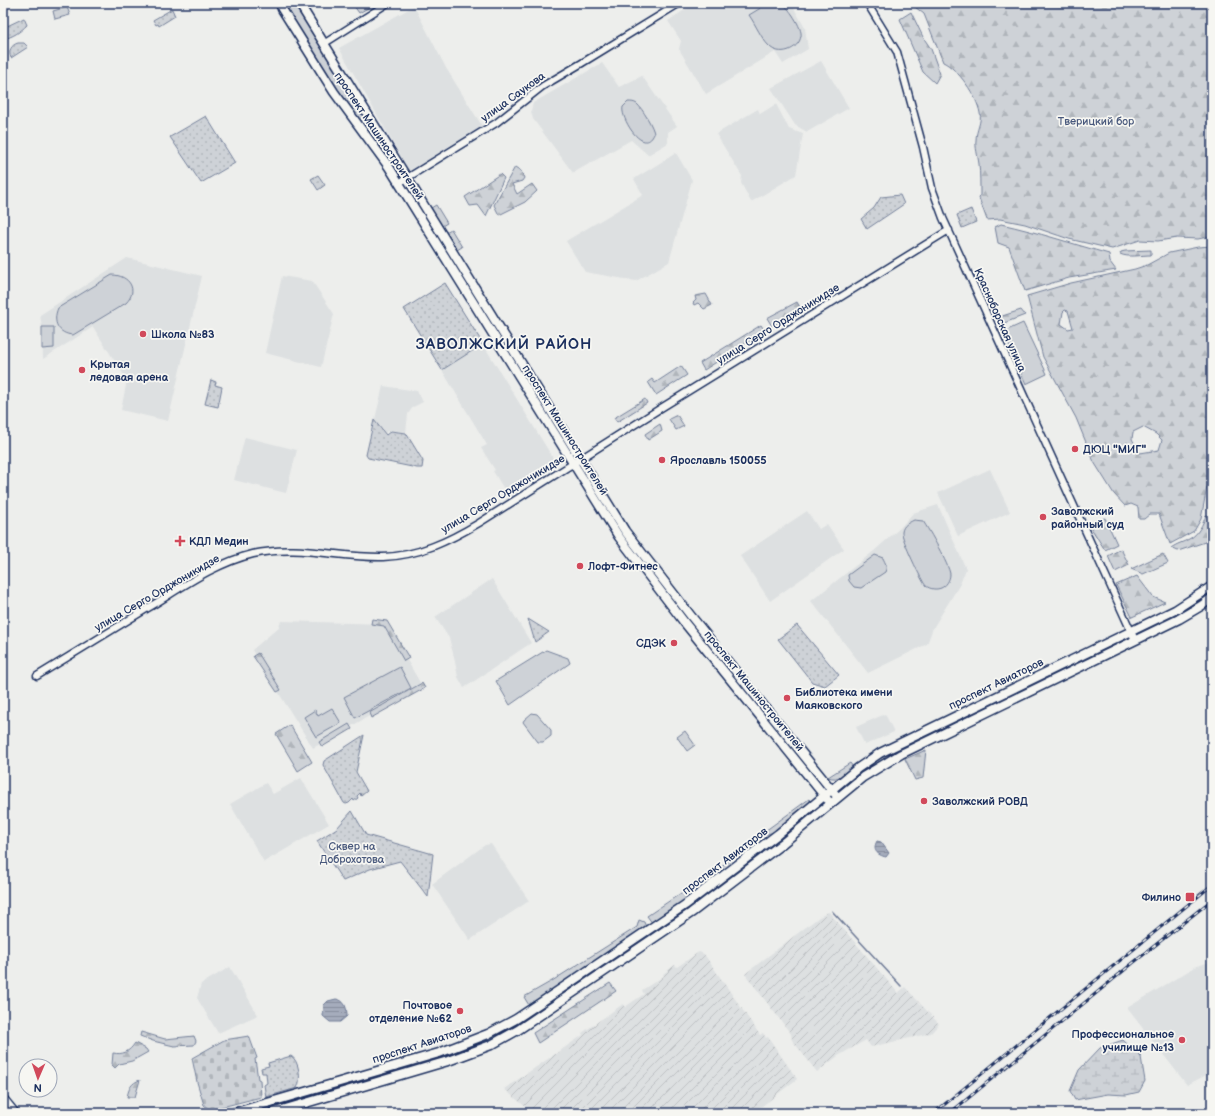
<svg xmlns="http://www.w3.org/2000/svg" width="1215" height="1116" font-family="'Balsamiq Sans',sans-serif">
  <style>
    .built { fill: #dde0e1 }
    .industrial { fill: url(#industrial-furrows) }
    .green { fill: #ced2d7; stroke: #74809a }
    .forest { fill: url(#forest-firs); stroke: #74809a; fill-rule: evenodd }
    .wetland { fill: url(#wetland-marsh); stroke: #74809a }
    .cemetery { fill: url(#cemetery-stones); stroke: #74809a }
    .park { fill: url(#park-dots); stroke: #74809a }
    .water { fill: url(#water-rules); stroke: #6e7a96 }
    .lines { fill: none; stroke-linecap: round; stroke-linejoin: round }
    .stream { stroke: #6e7a96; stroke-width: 1.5 }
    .minor-casing { stroke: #1b2f5e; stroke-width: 9 }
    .major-casing { stroke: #1b2f5e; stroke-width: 11 }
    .minor { stroke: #f6f6f2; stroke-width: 6 }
    .major { stroke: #f6f6f2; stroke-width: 8 }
    .rail-casing { stroke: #1b2f5e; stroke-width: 3 }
    .rail { stroke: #f6f6f2; stroke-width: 1.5; stroke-dasharray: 4.5; stroke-linecap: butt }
    .poi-dot { fill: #d1495b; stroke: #f6f6f2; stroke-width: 1.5 }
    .labels { text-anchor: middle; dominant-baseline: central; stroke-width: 3.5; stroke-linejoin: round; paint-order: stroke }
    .street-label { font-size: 11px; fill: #1b2f5e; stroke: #f6f6f2 }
    .park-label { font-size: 11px; fill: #48587c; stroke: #f6f6f2 }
    .poi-label { font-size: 11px; font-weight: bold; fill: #1b2f5e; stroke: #f6f6f2; text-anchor: start }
    .district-label { font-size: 15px; font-weight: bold; letter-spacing: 1px; fill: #1b2f5e; stroke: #f6f6f2 }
  </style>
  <defs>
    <pattern id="industrial-furrows" width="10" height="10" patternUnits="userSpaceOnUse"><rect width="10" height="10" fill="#dde0e1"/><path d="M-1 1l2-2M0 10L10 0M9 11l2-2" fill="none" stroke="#bdc0c3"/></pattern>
    <pattern id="forest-firs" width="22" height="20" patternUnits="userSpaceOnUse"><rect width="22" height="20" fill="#ced2d7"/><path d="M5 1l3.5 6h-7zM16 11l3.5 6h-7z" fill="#b0b5bb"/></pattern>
    <pattern id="wetland-marsh" width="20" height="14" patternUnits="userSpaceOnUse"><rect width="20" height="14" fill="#ced2d7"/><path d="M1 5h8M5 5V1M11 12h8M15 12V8" fill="none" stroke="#b0b5bb"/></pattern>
    <pattern id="cemetery-stones" width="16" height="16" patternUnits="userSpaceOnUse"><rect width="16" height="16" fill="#ced2d7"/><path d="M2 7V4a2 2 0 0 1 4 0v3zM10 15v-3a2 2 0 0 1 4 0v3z" fill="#b0b5bb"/></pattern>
    <pattern id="park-dots" width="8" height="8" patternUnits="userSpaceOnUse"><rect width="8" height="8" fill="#ced2d7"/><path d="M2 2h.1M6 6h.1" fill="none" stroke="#b0b5bb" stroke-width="1.8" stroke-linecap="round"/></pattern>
    <pattern id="water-rules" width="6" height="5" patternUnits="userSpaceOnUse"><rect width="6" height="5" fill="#a5acbc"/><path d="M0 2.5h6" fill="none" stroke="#868c9c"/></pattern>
  </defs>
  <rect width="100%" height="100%" fill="#edeeec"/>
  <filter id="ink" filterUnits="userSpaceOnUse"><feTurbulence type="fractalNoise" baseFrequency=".025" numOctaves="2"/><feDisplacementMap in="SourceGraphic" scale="8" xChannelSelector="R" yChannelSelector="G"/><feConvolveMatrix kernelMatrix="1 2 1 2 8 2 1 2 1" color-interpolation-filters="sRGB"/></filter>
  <g filter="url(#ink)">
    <path class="built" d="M695 3H791L805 28 808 49 783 64 775 52 706 94 679 49 681 41 668 21Z
      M414 6 446 68 482 126 409 171 339 48Z
      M821 61 849 108 807 132 795 125 771 88Z
      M602 63 619 87 642 76 677 126 668 132V143L648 155 631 140 573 173 533 119 531 111 533 103Z
      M776 104 789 129 803 134 796 175 751 202 741 183 742 176 716 134 758 109 760 114Z
      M676 153 692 180 669 262 636 281 585 272 566 241 643 195 634 179Z
      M127 258 202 276 168 421 121 410 127 380 93 327 43 359 42 327 40 315Z
      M282 276 312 281 334 314 321 367 265 353Z
      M483 344 556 463 507 494 493 471 495 470 481 448 487 445 442 370Z
      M383 386 417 391 423 402 413 407 408 414 406 432 389 430 385 433 376 422 375 419Z
      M245 437 297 450 286 493 234 480Z
      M990 469 1010 512 958 536 938 493Z
      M938 505 966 569 960 584 933 628 927 644 868 673 811 601 874 551 900 528 913 513Z
      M807 511 819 529 827 524 844 549 770 601 740 556Z
      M492 579 531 643 464 688 458 677 454 657 449 638 435 617Z
      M281 621 386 624 422 686 313 748 252 650 279 627Z
      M885 714 894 732 865 745 856 727Z
      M301 778 329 824 264 862 230 804 266 783 273 794Z
      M491 844 529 901 470 940 432 884 485 845Z
      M1212 961V1072L1187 1085 1127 1008 1195 967Z
      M230 967 258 1015 218 1033 197 998 201 984Z"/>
    <path class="industrial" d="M829 912 898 993 905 987 939 1024 931 1033 871 1047 866 1040 838 1056 817 1072 792 1040 791 1034 745 974 819 917Z
      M699 952 704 954 760 1035 763 1033 766 1038 768 1037 797 1079 753 1113H533L504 1089 583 1035 582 1033 623 1004 625 1007 644 994 642 990 664 976 663 974 675 965 677 967Z"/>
    <path class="green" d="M284 3H295L399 173 397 174 378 145 337 90Z
      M769 3C773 3 777 2 781 3 788 5 803 29 801 36 799 50 779 57 769 46 761 38 756 25 749 15Z
      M67 7 70 15 55 19 53 11Z
      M628 102C632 102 634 102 637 104 642 108 654 128 654 134 644 157 620 118 623 107Z
      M409 188 574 454 572 456 407 189Z
      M436 205 447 223 442 226 431 208Z
      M451 229 462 247 457 250 446 232Z
      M112 275C129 275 139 290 126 303L73 335C58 334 52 322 58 308Z
      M1023 323 1047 374 1026 384 1003 332Z
      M42 327H54V348L42 349Z
      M583 469 818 778 816 780 687 619 622 535 581 470Z
      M914 520 923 521C929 530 949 565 950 574 950 580 946 586 941 588 936 590 930 589 926 586 922 582 901 538 902 532 903 525 908 523 914 520Z
      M875 555 883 558C885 563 888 566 885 572L861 588 854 587 849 581 848 575Z
      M1130 636 1132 638 896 752 895 750Z
      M546 650 568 658 570 663 510 705 496 681Z
      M400 667 411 688 355 718 344 697Z
      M332 708 341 723 316 737 304 717 315 710 318 716Z
      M532 713 537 714 551 730V736L543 742H538L523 722 524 720Z
      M685 731 695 745 687 751 677 737Z
      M892 752 893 754 866 770 846 786 845 785 864 768Z
      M850 763 853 767C845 774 839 781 828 777Z
      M809 799 811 802 776 831 754 839Z
      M820 804 822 806 767 852 695 906 693 903 765 849Z
      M756 846 683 902 653 924 647 916 745 850Z
      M682 910 684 914 527 1020 500 1036 526 1020 540 1008Z
      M639 920 644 922 646 927 530 1007 524 997 552 981 637 927Z
      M436 1057 437 1061 259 1113H246Z"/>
    <path class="forest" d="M360 3H377L359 13 354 6Z
      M915 3H1212V236L1198 239 1177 238 1158 241 1140 240 1112 249 1069 239 1025 224 1000 219 987 220 979 198 980 195C980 184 980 174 979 164 978 156 975 147 976 140 976 130 982 122 980 113 977 96 958 69 943 62L924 14 915 7Z
      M911 12 923 37 931 49 940 74 935 83 923 72 900 19Z
      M515 167 521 171 524 178 522 181 512 184 517 194 532 184 537 191 525 202 499 215 494 205Z
      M500 174 504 178 486 216 478 205 470 206 465 197Z
      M1001 224C1037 232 1073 244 1109 254L1110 262 1116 270 1069 278 1025 291 1009 247 998 243 995 227Z
      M1212 246V383L1211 390 1212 392V443L1210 453 1209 486 1207 487 1201 519 1194 531 1170 544 1159 514H1150L1144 519H1139L1138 507 1131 504 1125 506 1114 494 1094 462 1076 418 1043 357 1027 296 1071 283 1135 269 1147 265 1169 253 1198 247ZM1065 310 1068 311 1073 328 1068 329 1061 324 1063 312ZM1143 427 1156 434 1162 440 1159 450 1140 453 1132 439 1133 432Z
      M1151 250V255C1141 255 1128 258 1120 254L1121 252 1125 251Z
      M706 294 712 305 704 309 698 303 694 305 693 303 696 300 695 296Z
      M797 302 801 309 772 326 767 318Z
      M1021 310 1025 315 999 325 996 318Z
      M761 325 765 331 704 370 700 363Z
      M681 366 687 375 656 395 648 382 652 379 655 383Z
      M645 399 647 403 617 422 614 418Z
      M677 415 684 426 676 430 669 419Z
      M660 424 662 431 648 440 645 434Z
      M1206 515 1212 519V545L1205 542 1178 551 1171 548C1178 543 1182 543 1189 539 1198 535 1203 524 1206 515Z
      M1105 518 1117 544 1105 550 1091 528 1094 521Z
      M1121 549 1129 565 1115 572 1108 556Z
      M1163 554 1168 563 1143 574 1131 569Z
      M1137 576 1153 597 1165 602 1132 617 1116 585Z
      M372 619 387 621 409 658 404 661 384 626 371 624Z
      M258 653 281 690 277 692 253 656Z
      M422 683 425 688 371 718 369 713Z
      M349 724 352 729 322 747 319 742Z
      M290 725 312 762 298 771 276 734Z
      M926 750 923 778 915 780 905 759Z
      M610 983 616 991 538 1043 533 1033Z
      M141 1032 165 1039 194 1036 196 1041 194 1045 174 1046 153 1041 140 1036Z
      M135 1043 146 1049 148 1052 132 1061 119 1064 115 1068 112 1065 113 1053C123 1055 129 1052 135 1043Z
      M140 1080 135 1097H127C129 1088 131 1083 140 1080Z"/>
    <path class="wetland" d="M1123 1040 1141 1057 1145 1081 1139 1092 1126 1095 1108 1094 1075 1100 1070 1091 1079 1070 1100 1048Z"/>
    <path class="cemetery" d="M249 1036 257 1058 255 1059 258 1079 260 1080 261 1097 210 1110 204 1105 197 1082 192 1058 224 1040Z"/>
    <path class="park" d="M172 9 175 16 159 26 158 24 156 25 153 20Z
      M24 18 27 25C20 32 13 37 3 39V28Z
      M18 43H24L28 47 11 58C8 51 11 45 18 43Z
      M206 116 235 163 201 183 170 137Z
      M318 175 325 185 318 190 311 179Z
      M900 195 904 204 867 229 861 219 874 208 881 197Z
      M971 209 976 222 962 228 957 215Z
      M445 283 483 344 442 370 404 309Z
      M211 380 216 382 215 385 222 387 218 407 205 404Z
      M374 420 386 435 391 431 406 433 423 461 422 468H417L368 458 366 455Z
      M528 619 549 632 535 642Z
      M797 625 839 675 825 686 812 682 778 639Z
      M364 735 356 772 367 791 361 796 360 793 357 796 358 798 354 801 353 799 349 803 346 804 344 803 323 765 324 761Z
      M352 811 366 835 433 854 428 897 400 861 370 869 343 881 317 841 337 828Z
      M291 1056C299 1060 302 1081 297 1088L266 1097 264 1085 267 1083 266 1073H262L261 1068 269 1066 268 1063Z"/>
    <path class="water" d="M877 841 881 842 889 853 886 857C877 855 872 850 877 841Z
      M336 999C345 1000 347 1008 347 1016L340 1022H330L323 1016 324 1005 328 1001Z"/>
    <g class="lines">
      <path class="stream" d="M832 911 901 986"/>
      <g class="minor-casing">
        <path id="minor" d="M867 3 897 52 923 147 932 188 943 218 1135 640
          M325 43 388 3
          M399 183 496 123 543 86 582 63 680 3
          M37 676C74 653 111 631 148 608 181 588 215 563 253 554 296 544 340 558 383 557 418 556 449 541 479 523L661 408 949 230
          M3 1097 16 1113"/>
      </g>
      <g class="major-casing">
        <path id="major" d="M280 3 282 9 334 92 389 167 619 537 684 622 827 799
          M299 3 625 531 691 616 835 794
          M233 1113 439 1053 488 1034 516 1019 543 1001 685 905 778 834 858 768 880 753 1175 610 1212 586
          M272 1113 448 1061 491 1045 518 1030 691 913 783 843 863 777 901 754 1179 619 1201 606 1212 598"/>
      </g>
      <use href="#minor" class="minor"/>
      <use href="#major" class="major"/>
      <g class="rail-casing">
        <path id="rail" d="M934 1113 1212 885
          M950 1113 1133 963 1208 903"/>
      </g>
      <use href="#rail" class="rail"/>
    </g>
  </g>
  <g class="poi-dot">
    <circle cx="143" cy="334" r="4"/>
    <circle cx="82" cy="370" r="4"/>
    <circle cx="1075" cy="449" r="4"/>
    <circle cx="662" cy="460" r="4"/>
    <circle cx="1043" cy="517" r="4"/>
    <path d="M178 535h4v4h4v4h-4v4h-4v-4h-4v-4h4z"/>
    <circle cx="580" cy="566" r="4"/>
    <circle cx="674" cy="643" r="4"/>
    <circle cx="787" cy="698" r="4"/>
    <circle cx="924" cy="801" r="4"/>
    <rect x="1185" y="892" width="10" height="10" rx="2"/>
    <circle cx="460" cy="1011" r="4"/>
    <circle cx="1182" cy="1040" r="4"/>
  </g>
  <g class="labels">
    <g class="street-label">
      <text transform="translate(513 97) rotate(-36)">улица Саукова</text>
      <text transform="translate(379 136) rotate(56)">проспект Машиностроителей</text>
      <text transform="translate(1000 320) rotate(66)">Красноборская улица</text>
      <text transform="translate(778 324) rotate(-32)">улица Серго Орджоникидзе</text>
      <text transform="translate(565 430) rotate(58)">проспект Машиностроителей</text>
      <text transform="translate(503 494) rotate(-31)">улица Серго Орджоникидзе</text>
      <text transform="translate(157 593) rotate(-30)">улица Серго Орджоникидзе</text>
      <text transform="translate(996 684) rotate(-26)">проспект Авиаторов</text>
      <text transform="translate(754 691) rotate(51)">проспект Машиностроителей</text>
      <text transform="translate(725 861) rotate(-37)">проспект Авиаторов</text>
      <text transform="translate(422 1044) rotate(-18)">проспект Авиаторов</text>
    </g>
    <g class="park-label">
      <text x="1096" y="121">Тверицкий бор</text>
      <text x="352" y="846">Сквер на<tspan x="352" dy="13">Доброхотова</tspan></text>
    </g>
    <g class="poi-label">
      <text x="151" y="334">Школа №83</text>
      <text x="90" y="364">Крытая<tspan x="90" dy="13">ледовая арена</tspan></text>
      <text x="1083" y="449">ДЮЦ "МИГ"</text>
      <text x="670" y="460">Ярославль 150055</text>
      <text x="1051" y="511">Заволжский<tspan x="1051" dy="13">районный суд</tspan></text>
      <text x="189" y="541">КДЛ Медин</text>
      <text x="588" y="566">Лофт-Фитнес</text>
      <text x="666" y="643" text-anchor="end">СДЭК</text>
      <text x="795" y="692">Библиотека имени<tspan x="795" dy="13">Маяковского</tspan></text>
      <text x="932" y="801">Заволжский РОВД</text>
      <text x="1181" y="897" text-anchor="end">Филино</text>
      <text x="452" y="1005" text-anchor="end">Почтовое<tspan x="452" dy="13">отделение №62</tspan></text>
      <text x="1174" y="1034" text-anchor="end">Профессиональное<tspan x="1174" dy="13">училище №13</tspan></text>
    </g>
    <g class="district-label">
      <text x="504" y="344">ЗАВОЛЖСКИЙ РАЙОН</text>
    </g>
  </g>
  <rect width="1215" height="1116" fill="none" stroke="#f6f6f2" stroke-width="16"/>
  <rect x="8" y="8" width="1199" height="1100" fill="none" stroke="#1b2f5e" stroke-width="1.5" filter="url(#ink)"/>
  <g transform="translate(38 1078) rotate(182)"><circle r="19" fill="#f6f6f2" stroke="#9ea6b7"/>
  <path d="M0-3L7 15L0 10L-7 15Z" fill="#d1495b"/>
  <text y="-6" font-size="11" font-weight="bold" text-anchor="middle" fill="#1b2f5e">N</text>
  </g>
</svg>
